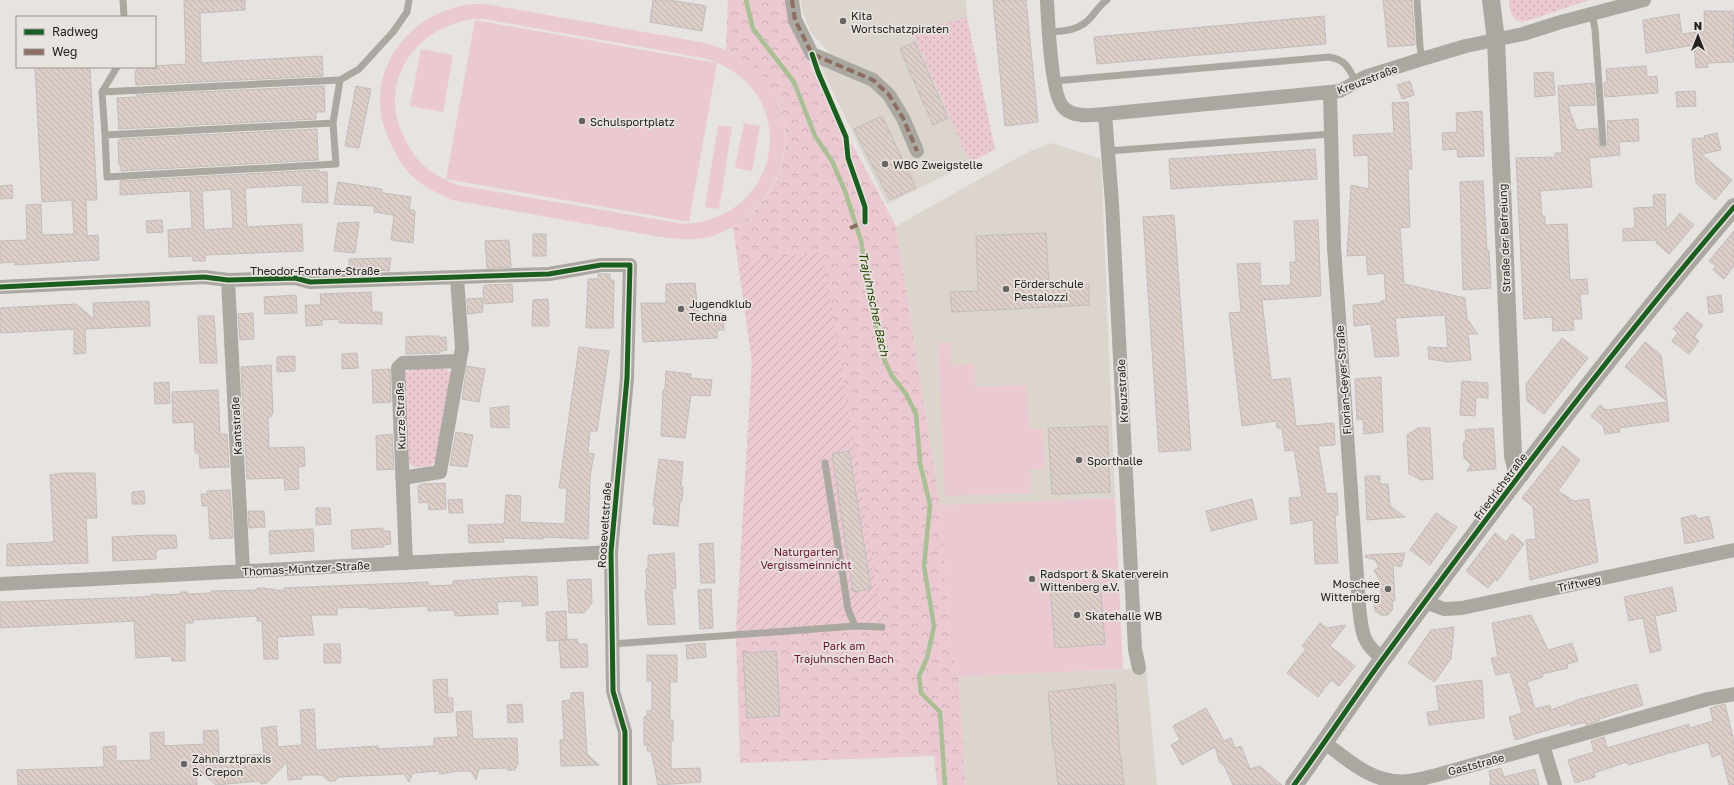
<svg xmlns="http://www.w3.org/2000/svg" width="1734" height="785" font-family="'Golos Text',sans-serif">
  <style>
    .built { fill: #dbd5ce }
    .grass { fill: url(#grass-dots) }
    .park { fill: url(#park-crowns) }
    .garden { fill: url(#garden-furrows) }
    .pitch { fill: #eacad0; fill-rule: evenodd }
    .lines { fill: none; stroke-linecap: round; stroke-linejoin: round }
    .stream { stroke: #aabf95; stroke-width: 4.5 }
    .building { fill: url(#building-back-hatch); stroke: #c0bdbc; fill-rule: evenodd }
    .service { stroke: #aaa8a0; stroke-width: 7 }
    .minor { stroke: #aaa8a0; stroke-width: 14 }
    .tertiary { stroke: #aaa8a0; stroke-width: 18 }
    .quiet { stroke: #8d6e63; stroke-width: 4; stroke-dasharray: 8 4; stroke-linecap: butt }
    .cycleway-casing { stroke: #e8e3df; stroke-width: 8 }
    .cycleway { stroke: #1b5e20; stroke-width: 5 }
    .poi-dot { fill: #676563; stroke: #e8e3df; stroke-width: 1.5 }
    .labels { text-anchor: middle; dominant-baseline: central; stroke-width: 3.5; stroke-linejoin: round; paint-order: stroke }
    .poi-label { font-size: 11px; fill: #23211f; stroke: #e8e3df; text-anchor: start }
    .street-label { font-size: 11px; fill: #23211f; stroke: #e8e3df }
    .park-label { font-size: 11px; fill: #691436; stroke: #e8e3df }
    .water-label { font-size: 12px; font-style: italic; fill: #274300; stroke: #e8e3df }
  </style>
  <defs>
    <pattern id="grass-dots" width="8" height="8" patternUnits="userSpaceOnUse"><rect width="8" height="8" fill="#eacad0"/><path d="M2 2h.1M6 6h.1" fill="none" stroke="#c8adb2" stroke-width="1.8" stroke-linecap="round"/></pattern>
    <pattern id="park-crowns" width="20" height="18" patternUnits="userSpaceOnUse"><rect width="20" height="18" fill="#eacad0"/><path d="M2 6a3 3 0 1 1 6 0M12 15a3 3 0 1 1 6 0" fill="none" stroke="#c8adb2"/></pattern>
    <pattern id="garden-furrows" width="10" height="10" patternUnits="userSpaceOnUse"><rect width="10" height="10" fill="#eacad0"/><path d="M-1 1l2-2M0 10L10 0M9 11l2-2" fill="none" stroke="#c8adb2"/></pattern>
    <pattern id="building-back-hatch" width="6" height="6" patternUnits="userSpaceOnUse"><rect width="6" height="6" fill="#ddcec9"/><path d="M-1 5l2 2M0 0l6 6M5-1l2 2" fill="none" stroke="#bdb1ac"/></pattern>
  </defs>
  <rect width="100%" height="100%" fill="#e6e3e1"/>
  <path class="built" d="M801 0H966L967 17 912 32 970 163 887 204 821 67 829 53 811 32 802 10Z
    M1052 143 1101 159 1115 498 940 505 896 226 1028 152Z
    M1146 668 1157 785H965L959 677Z"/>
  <path class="grass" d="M1509 0H1591C1567 6 1546 16 1522 22 1510 19 1510 10 1509 0Z
    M967 17 995 149 970 163 912 32Z
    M416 366H444L452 376 438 458 430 466 414 467 406 462 405 373Z"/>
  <path class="park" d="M728 0H787L790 20 814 73 896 226 940 505 951 652 959 677 965 785H937L934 756 740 763 736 633 752 362 733 227C748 218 761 206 770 191 791 160 791 110 766 82 755 68 741 58 726 49Z"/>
  <path class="garden" d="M823 251 882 622 865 623 854 611 848 609 841 613 835 625 736 633 752 362 738 262Z"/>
  <path class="pitch" d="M473 4H485L706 43C725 49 745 57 759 72 795 111 793 169 757 207 743 222 724 235 703 238 689 241 674 238 661 237L452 200C438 194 422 186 411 175 402 166 396 155 391 144 358 79 405 11 473 4ZM474 19H484L703 58C804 86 785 219 684 224L457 185C445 180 433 174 423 165 415 158 409 147 404 137 376 81 417 26 474 19Z
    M475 20 717 63 689 222 446 179Z
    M421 49 453 55 443 112 410 106Z
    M744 123 760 126 752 171 735 168Z
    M718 125 732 127 719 209 705 207Z
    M950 342 951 365 974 364 975 387 1027 385 1029 429H1043L1045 469H1030L1031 493 945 496 938 343Z
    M1115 498 1123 669 959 677 951 652 940 505Z"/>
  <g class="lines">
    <path class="stream" d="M746 0 753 29 794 82 815 136 832 161 845 191 861 241 875 323 884 359 892 376 906 394 916 414 920 463 930 505 924 566 934 626 927 658 919 676 921 693 940 712 945 785"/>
  </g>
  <path class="building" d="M184 0H245V10L200 13 201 63 322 56 323 76 136 85 135 71H137V67L186 64Z
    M653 0H669L706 6 702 31 650 22Z
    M993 0H1026L1038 122 1005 126Z
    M1383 0H1412L1415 45 1388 47Z
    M1704 11H1733L1734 62 1707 63 1708 67 1696 68 1694 45 1646 53 1643 20 1679 14 1682 34 1705 31Z
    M1324 16 1326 44 1097 64 1094 37Z
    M915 42 948 118 933 125 900 49Z
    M1646 66 1647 77 1657 76 1658 93 1605 97 1604 83 1607 82 1606 69Z
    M35 67H90L97 200H86L87 236 98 235 99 260 15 265 14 262 0 263V241L27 240 26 205 41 204 42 235 74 234 72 200 42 202Z
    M1553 72 1555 95 1535 97 1534 73Z
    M1410 81 1414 95 1402 99 1397 85Z
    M1594 83 1595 105 1568 106 1577 130 1597 128 1599 145 1604 148 1608 143 1607 121 1638 119 1639 141 1619 142 1620 155 1589 158 1592 187 1540 191 1542 216H1545V225L1567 224 1570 280 1587 279 1588 294H1580L1582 319H1573L1574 330 1553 331 1552 317 1524 319 1516 158 1555 157V153H1562L1558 86Z
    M324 86 325 112H316V119L119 129 117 98 136 97V95Z
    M356 86 371 89 359 148 345 146Z
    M1695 91 1696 106 1677 107 1676 92Z
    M1408 102 1412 169H1408L1410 227 1400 228 1404 284 1465 298 1467 319 1478 334H1468L1471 360 1448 362 1429 359 1428 347 1448 348 1445 315 1395 318 1399 356 1375 357 1371 324 1354 326 1353 305 1381 303V301L1386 300 1384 273 1368 275 1366 255 1347 256 1351 185 1369 189 1368 155 1354 156 1353 135 1394 133 1392 103Z
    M1482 111 1484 156 1458 157 1457 149 1443 150 1442 133 1457 132 1456 113Z
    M882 116 916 188 890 200 854 129Z
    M317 129 318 160 121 171V165H119L118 141 120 139Z
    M1717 133 1721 150 1701 154 1732 180 1715 200 1696 183 1692 139 1705 138 1704 136Z
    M1315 149 1317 179 1171 189 1169 159Z
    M319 170V172H327L328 203 302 202 303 185 245 188 247 227 302 224 303 251 205 255V261H193V256L169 257 168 230 192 228 190 191 120 195V181ZM231 189 233 228 204 230 202 191Z
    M1483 181 1487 251H1489L1491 288 1463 290 1460 182Z
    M338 182 382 189V193L411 197 409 209 415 211 413 243 391 240 394 215 374 212V206L334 204Z
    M12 185 13 198 0 199V186Z
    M1665 194 1666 230 1680 213 1694 225 1669 254 1656 243 1658 240 1623 241V229L1635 228 1634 208 1654 207 1653 195Z
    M1174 215 1191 450 1159 452 1143 217Z
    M162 220 163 232 147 233 146 221Z
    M1318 220 1321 296 1262 300 1271 380 1290 378 1296 426 1334 423 1335 445 1318 446 1326 494 1337 493 1338 515H1335L1338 563 1315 564 1313 520 1291 524 1289 498 1302 497 1294 450 1285 451 1282 428H1277L1276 421 1242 426 1229 313 1241 312 1237 264 1260 263 1261 286 1291 285 1290 262H1296L1294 221Z
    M359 222 355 253 334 251 338 223Z
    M1734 231V266L1724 279 1713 270 1716 266 1709 261Z
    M1046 233 1049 287 1089 284V305L952 312 950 292 978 291 976 236Z
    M533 234H546V256H533Z
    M509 240 511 267 487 268 485 241Z
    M391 258 389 271 349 267V259Z
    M598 274H610V280H614L613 328H586L588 279H598Z
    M695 283 698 314 723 313 724 330H717V338L643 342 641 303H666V284Z
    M512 284 513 302 484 304 483 287 485 286V285Z
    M371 292 372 312H382V324L339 323V319L322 320V325L306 326 305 305H321L320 294Z
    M296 295 297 313 265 314 264 297Z
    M1721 295 1723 312 1709 314 1707 297Z
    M482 298 483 312 468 314 467 299Z
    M548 299 549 326H532L533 300Z
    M149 301 150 326 85 329 86 353 74 354V329L0 333V308L76 304 94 319 93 303Z
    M1687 312 1703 325 1694 337 1699 341 1689 354 1672 341 1678 333 1673 329Z
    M253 313 254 339 240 340 238 314Z
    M198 316H214L217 363H200Z
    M422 336H439V338L446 337 447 350 440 351V353L406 354V337Z
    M1562 338 1588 358 1544 414 1527 401 1526 384Z
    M1645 342 1661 355 1667 401 1625 367Z
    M579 347 609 351 597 431H590L588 453 594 454 590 476 588 539 543 537V539L503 538 504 542 469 543 468 525 504 524 506 495 521 496 520 522 565 524 567 488H559Z
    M357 353 358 368 342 369V354Z
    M295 356V371L277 372V357Z
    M271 365 273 414H271V417H268L269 448 304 447 305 466 298 467 299 489 285 490 284 478 247 479 241 367Z
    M467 366 485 369 479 402 462 399Z
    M390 369 391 402 373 403 372 370Z
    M666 371 691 374 690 378 712 380 710 396 691 395 685 438 661 436 663 390H665Z
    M1381 377 1383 432 1364 434 1363 419 1357 420 1355 379Z
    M1462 381 1488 383V398L1476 397 1475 416 1460 415Z
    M169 382 170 403 155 404 154 383Z
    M218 390 220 434H227L229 467 200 468 199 453H195L194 422 173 423 172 392Z
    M1667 402 1669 421 1619 428 1620 432 1605 434 1603 426 1591 416 1600 405 1606 410Z
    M509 406V428L491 427 490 408Z
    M1107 426 1110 492 1052 494 1048 428Z
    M1418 428H1430L1433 479 1421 480 1409 474 1407 435Z
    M1493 428 1496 469 1467 471 1471 465 1464 458 1463 443 1466 440 1465 430Z
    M456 432 473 435 467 467 450 465Z
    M392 434 394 469 377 470 376 436Z
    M1563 446 1580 460 1558 491 1574 501 1589 499 1598 562 1530 580 1526 540 1536 539 1533 507 1522 498Z
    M849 451 871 589 853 592 832 454Z
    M659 459 683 462 681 487H683L682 501H680L678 526 653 524 655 505H653Z
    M63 473H95L97 518H86L88 563 7 566V544L54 542 50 475Z
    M1365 476H1380V484H1388L1390 506 1405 517 1367 520Z
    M445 483 446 509 429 510 428 502 419 503 418 486H421V484Z
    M230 490 233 538 210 539 208 506H202L201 494H208L207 491Z
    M144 491 145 504H132V492Z
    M462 499 463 513H449L448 500Z
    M1252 499 1257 519 1211 531 1206 511Z
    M316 508H330L331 524 316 525Z
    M248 511H264L265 527 249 528Z
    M1436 513 1457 527 1430 565 1410 550Z
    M1696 515 1697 519 1709 516 1714 538 1685 544 1681 518Z
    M383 528V531H390L391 544 384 545V547L352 549 351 530Z
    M313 529 314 551 270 554 269 531Z
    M1495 533 1506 542 1512 534 1524 544 1497 581 1495 579 1488 588 1466 571Z
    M150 535H176L177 548 158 549V551H156V559L113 561 112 537Z
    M713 543 715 583H701L699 544Z
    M674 553 676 588 672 589 675 624 648 625 645 590H647L646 569H648V555Z
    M1405 553 1401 567 1393 565 1395 601H1392L1393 609 1388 615H1381L1375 611 1374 603 1381 594 1380 581 1374 570 1379 567 1375 560 1365 557 1366 555Z
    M527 576 537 577 538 605 522 606V601L497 602 498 614 455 616 454 610 428 611V606L368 609V607L337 608V615H311L314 635 277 637 278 659H264L262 621H257V616L193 620V623H185V661H172L171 656 136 658 134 621 0 628V602L141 597 151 596 152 594 166 595 180 594 181 592H187L189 594 211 593V591L256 590 257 588H263L284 591V588L428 582V586L453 585V581Z
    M591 579 592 603 584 613H569L567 580Z
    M1100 583 1105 644 1055 648 1050 587Z
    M1672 587 1677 611 1655 616 1661 650 1650 653 1643 618 1629 621 1624 597Z
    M711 589 713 628 700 629 698 590Z
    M566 611 567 640 547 641 546 612Z
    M1531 615 1548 650 1572 643 1578 661 1567 664 1568 668 1542 674 1543 677 1527 682 1535 709 1550 705 1551 710 1580 699 1637 684 1643 705 1599 719V721L1586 725 1585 722 1571 726V723L1515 740 1509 717 1522 713 1510 672 1496 675 1491 658H1498L1492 623Z
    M1320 623 1327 628 1346 625 1330 646 1355 666 1339 686 1331 680 1318 697 1287 673 1306 649 1302 646Z
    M1454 627 1451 659 1434 682 1408 663 1431 630Z
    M577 639 578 644H587L588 667 561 668 559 640Z
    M705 643 706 657 687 659 686 645Z
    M324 644H340L341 663H324Z
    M776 651 780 716 747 718 743 653Z
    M647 655H677V682H670V720H673V741H671V769L700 768 701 782 658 785 651 751H647L648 745H644V717L647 716V711L652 710V681H647Z
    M447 679 448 698H453V712L435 713 433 680Z
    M1482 680 1484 718 1429 725 1427 712 1439 711 1436 686Z
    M1115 684 1120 756H1121L1124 785H1058L1054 748H1053L1048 692Z
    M583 692 587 754 599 765 561 766 560 740H564L562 701 571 700V693Z
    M522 704 523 722 508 723 507 705Z
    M1725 704 1734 742V785H1729L1721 754 1712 757 1708 742 1628 765 1627 762 1594 773 1595 777 1575 783 1568 760 1594 752 1591 741 1604 737 1607 748 1689 724 1690 728 1713 721 1710 708Z
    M1206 708 1224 741 1231 738 1235 748 1241 746 1250 769 1260 766 1282 785H1233L1224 765 1220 763 1215 747 1182 765 1171 745 1180 740 1173 726Z
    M314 709 316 750 378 746V749L434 746V738L458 737 456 712 471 711 473 739 517 738 518 764 515 770H507L506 768 479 769 476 780 471 771H459L440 774 439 771 413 773 409 782 404 774 338 777 335 781H328L322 775H302V779L288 780 287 762 267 783 261 784 259 781 216 785 196 768 197 785H18L17 770 104 767 103 747 116 746V761L151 760 150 733 164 732V746L204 744 203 731 218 730 219 757 264 754 261 728 276 726 278 747 302 745 300 710Z
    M1501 768 1504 777 1535 769 1539 785H1490V781H1491L1489 771Z"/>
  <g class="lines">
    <path class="service" d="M123 0 124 17
      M1417 0 1420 47 1422 59
      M1592 14 1595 29 1603 143
      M1050 32C1066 31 1081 30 1092 16 1097 10 1100 5 1107 0
      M1054 81 1329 57C1346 60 1348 67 1356 82
      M102 92 105 135 333 123 340 80 359 69 393 32 407 12 409 0
      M102 92 340 80
      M102 92 117 67
      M105 135 107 177 336 164 333 123
      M1108 151 1331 134
      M825 463 848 609 855 626
      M612 644 855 626 882 627"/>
    <path class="minor" d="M792 0 795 20 812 54 873 80 889 95 903 118 917 151
      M1047 0C1048 20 1051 97 1064 108 1075 118 1092 115 1105 114L1340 91 1365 77 1422 59 1466 46 1523 34 1561 22 1644 0
      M1330 93 1334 247 1359 606C1362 632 1361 642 1383 659
      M1105 114 1112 203 1135 649 1139 668
      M228 280 243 571
      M0 287 204 277 228 280 295 278 310 282 549 274 601 265H630L627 378 611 552 613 691 625 732V785
      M402 478 440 472 462 348 457 278
      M406 563 398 368 403 363 459 361
      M0 584 611 552
      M1425 602 1444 609 1462 608 1734 550
      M1324 742C1350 762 1375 785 1409 781 1418 780 1428 777 1437 775L1708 699 1734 694
      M1543 745 1555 785"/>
    <path class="tertiary" d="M1491 0 1496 40 1513 456 1516 468 1521 474
      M1294 785C1324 744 1352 701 1382 660 1495 506 1610 352 1734 207"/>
    <path class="quiet" d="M792 0 795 20 812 54 873 80 889 95 903 118 917 151
      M850 228 862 223"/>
    <g class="cycleway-casing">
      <path id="cycleway" d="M812 54 818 72 846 137 848 158 865 207V222
        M0 287 204 277 228 280 295 278 310 282 549 274 601 265H630L627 378 611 552 613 691 625 732V785
        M1294 785C1324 744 1352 701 1382 660 1495 506 1610 352 1734 207"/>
    </g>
    <use href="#cycleway" class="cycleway"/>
  </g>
  <g class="poi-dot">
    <circle cx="843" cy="21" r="4"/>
    <circle cx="582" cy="121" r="4"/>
    <circle cx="885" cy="164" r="4"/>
    <circle cx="1006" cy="289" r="4"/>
    <circle cx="681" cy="309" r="4"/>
    <circle cx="1079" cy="460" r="4"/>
    <circle cx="1032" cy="579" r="4"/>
    <circle cx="1388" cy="589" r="4"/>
    <circle cx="1077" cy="615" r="4"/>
    <circle cx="184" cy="764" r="4"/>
  </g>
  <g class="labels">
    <g class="poi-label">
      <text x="851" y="15">Kita<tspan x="851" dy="13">Wortschatzpiraten</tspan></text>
      <text x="590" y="121">Schulsportplatz</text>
      <text x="893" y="164">WBG Zweigstelle</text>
      <text x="1014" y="283">Förderschule<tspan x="1014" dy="13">Pestalozzi</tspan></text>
      <text x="689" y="303">Jugendklub<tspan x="689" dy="13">Techna</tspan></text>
      <text x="1087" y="460">Sporthalle</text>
      <text x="1040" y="573">Radsport &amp; Skaterverein<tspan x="1040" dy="13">Wittenberg e.V.</tspan></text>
      <text x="1380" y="583" text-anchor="end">Moschee<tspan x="1380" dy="13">Wittenberg</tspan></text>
      <text x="1085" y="615">Skatehalle WB</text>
      <text x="192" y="758">Zahnarztpraxis<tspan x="192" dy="13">S. Crepon</tspan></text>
    </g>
    <g class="street-label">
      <text transform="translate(1367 79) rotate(-21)">Kreuzstraße</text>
      <text transform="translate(1504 238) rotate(-92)">Straße der Befreiung</text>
      <text x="315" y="270">Theodor-Fontane-Straße</text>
      <text transform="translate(1343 380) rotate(-94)">Florian-Geyer-Straße</text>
      <text transform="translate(1122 391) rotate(-93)">Kreuzstraße</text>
      <text transform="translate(400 416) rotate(-92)">Kurze Straße</text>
      <text transform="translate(236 426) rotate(-93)">Kantstraße</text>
      <text transform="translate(1500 486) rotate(-53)">Friedrichstraße</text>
      <text transform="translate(604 525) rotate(-86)">Rooseveltstraße</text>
      <text transform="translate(306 568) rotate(-3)">Thomas-Müntzer-Straße</text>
      <text transform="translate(1579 583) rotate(-12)">Triftweg</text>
      <text transform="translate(1476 764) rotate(-15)">Gaststraße</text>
    </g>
    <g class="park-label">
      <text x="806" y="551">Naturgarten<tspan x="806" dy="13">Vergissmeinnicht</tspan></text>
      <text x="844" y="645">Park am<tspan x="844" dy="13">Trajuhnschen Bach</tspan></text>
    </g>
    <g class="water-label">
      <text transform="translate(874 304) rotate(78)">Trajuhnscher Bach</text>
    </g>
  </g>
  <rect x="16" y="16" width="140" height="52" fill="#e8e3df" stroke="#999592"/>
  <rect x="24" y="29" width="20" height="6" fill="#1b5e20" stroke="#999592"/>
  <text x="52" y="36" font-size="12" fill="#23211f">Radweg</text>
  <rect x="24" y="49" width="20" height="6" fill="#8d6e63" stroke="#999592"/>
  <text x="52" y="56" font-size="12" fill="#23211f">Weg</text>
  <g transform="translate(1698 36)" stroke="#e8e3df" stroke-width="3" paint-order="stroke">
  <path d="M0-3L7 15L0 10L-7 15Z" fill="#23211f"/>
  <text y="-6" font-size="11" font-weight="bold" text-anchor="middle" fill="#23211f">N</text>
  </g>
</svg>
